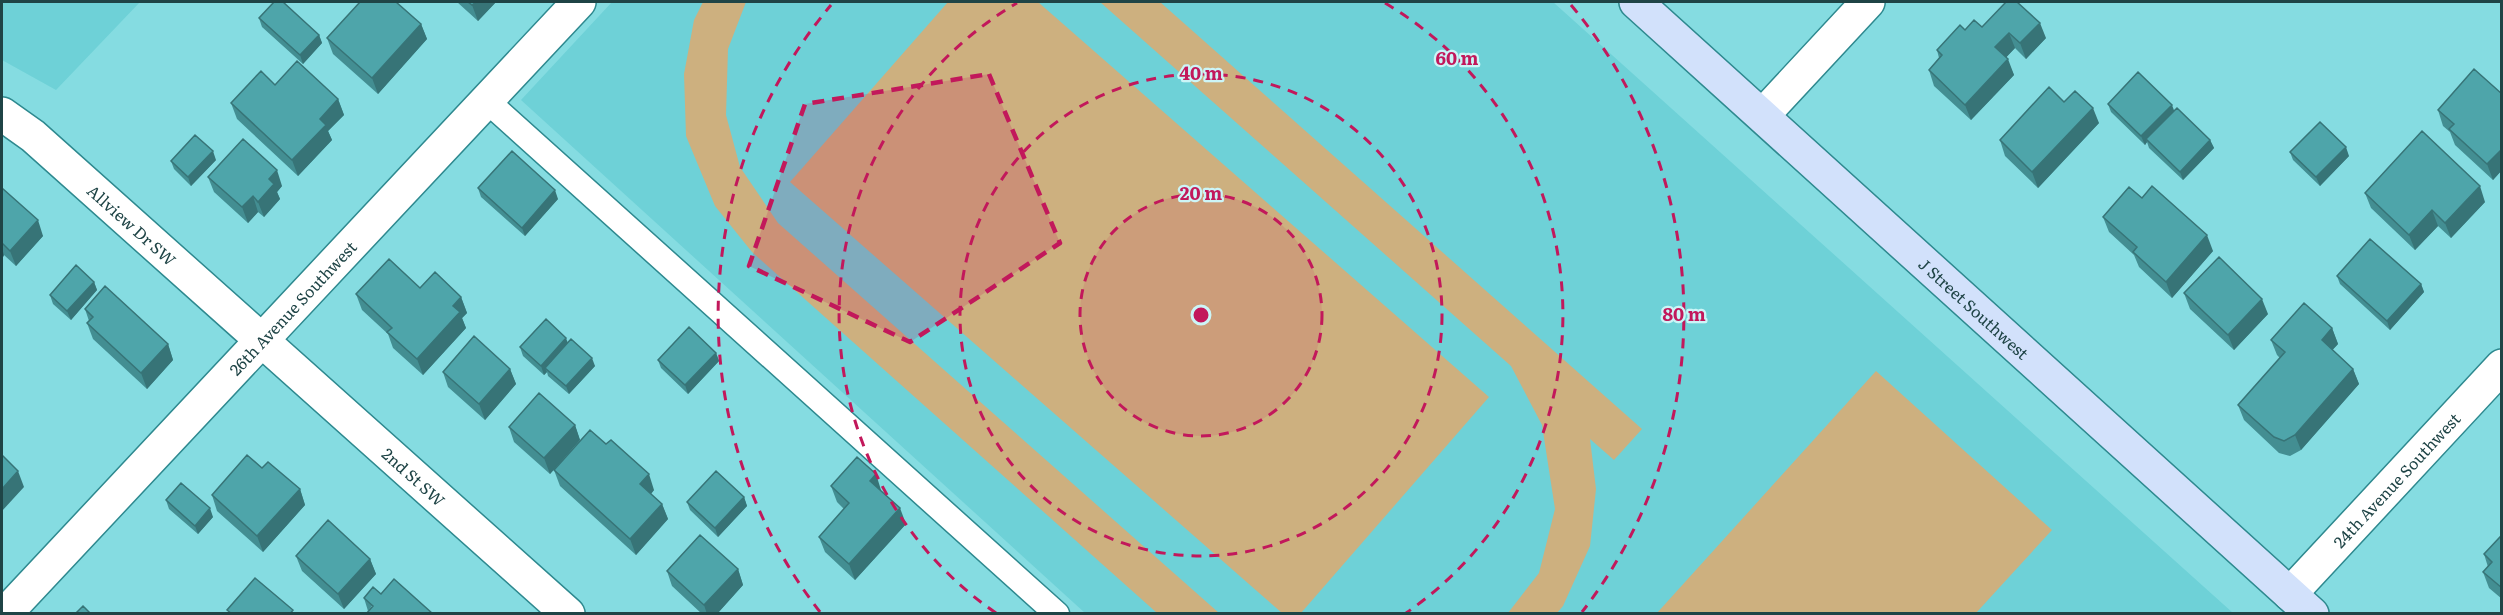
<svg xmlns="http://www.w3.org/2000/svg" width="2503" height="615" font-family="Literata,serif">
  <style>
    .built { fill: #6ed1d7 }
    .green { fill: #cdb07f }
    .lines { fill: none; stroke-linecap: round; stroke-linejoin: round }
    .lane-casing { stroke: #2e898f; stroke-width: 27 }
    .street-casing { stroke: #2e898f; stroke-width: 36 }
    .secondary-casing { stroke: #2e898f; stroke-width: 36 }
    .lane { stroke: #fff; stroke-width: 24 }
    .street { stroke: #fff; stroke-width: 33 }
    .secondary { stroke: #d2e1fb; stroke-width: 33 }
    .wall { fill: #438e92 }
    .shaded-wall { fill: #377477 }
    .building { fill: #4ea5aa; stroke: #377477; stroke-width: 1.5 }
    .marked { fill: #c2185b; fill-opacity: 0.2; stroke: #c2185b; stroke-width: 4.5; stroke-dasharray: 12 8; stroke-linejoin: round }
    .ring { fill: none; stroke: #c2185b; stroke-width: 3; stroke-dasharray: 10 8 }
    .labels { text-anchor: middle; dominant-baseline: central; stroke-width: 4.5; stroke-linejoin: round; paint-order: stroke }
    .street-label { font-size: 16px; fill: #1f4446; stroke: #ccf5f7 }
    .centre { fill: #c2185b; stroke: #ccf5f7; stroke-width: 3 }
    .ring-label { font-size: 18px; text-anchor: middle; font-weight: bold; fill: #c2185b; stroke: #ccf5f7; stroke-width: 4.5; stroke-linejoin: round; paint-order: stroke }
  </style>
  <rect width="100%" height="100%" fill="#85dce1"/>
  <path class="built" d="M2 2H140L56 90 2 60Z
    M612 2H1553L2233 613H1085L521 100Z"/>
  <path class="green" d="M703 2H746L728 49 726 115 740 167 778 223 1219 613H1157L752 252 715 206 686 136 684 74 694 20Z
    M948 2H1038L1489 397 1301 613H1282L790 182Z
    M1100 2H1160L1642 429 1614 460 1590 439 1596 489 1590 546 1563 606 1557 613H1508L1539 573 1555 509 1542 425 1511 366Z
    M1876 371 2052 530 1976 613H1657Z"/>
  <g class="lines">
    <g class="lane-casing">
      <path id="lane" d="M486 100 1057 614"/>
    </g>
    <g class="street-casing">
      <g id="street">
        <path id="s1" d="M2 114 33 136 568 614"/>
        <path d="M1763 115 1868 2"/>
        <path id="s2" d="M2290 594 2502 366"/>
        <path id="s3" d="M5 614 579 2"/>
      </g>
    </g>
    <g class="secondary-casing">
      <g id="secondary">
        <path id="s4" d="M1636 2 2312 614"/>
      </g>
    </g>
    <use href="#lane" class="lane"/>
    <use href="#street" class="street"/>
    <use href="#secondary" class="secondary"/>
  </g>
  <path class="wall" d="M457 2H496L478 21Z
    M259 18 319 35 322 43 303 64 262 27Z
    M421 24 427 39 378 94 333 54 327 38Z
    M1982 27 2046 38 2026 59 2015 48 2006 57 2014 75 1971 120 1934 86 1929 70 1939 58 1937 50 1965 30Z
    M275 85 338 99 344 115 328 131 332 140 298 176 237 119 231 103Z
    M2502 94V170L2493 180 2455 145 2450 132 2443 126 2438 110Z
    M2064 102 2099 123 2038 188 2005 156 2000 140Z
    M2108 104 2174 111 2210 140 2214 148 2183 180 2149 148 2147 142 2145 145 2111 112Z
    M2290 152 2349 156 2320 186 2293 160Z
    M216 160 191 186 174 169 171 161Z
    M208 177 282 186 277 192 280 199 264 217 258 212 248 223 214 192Z
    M2 188 43 236 16 266 4 255 2 259Z
    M478 188 558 199 525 236 481 197Z
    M2365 193 2485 202 2451 238 2438 226 2415 250 2371 208Z
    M2103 217 2213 251 2172 298 2139 267 2134 255 2109 232Z
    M2337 276 2421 284 2424 292 2390 330 2340 284Z
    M94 282 97 290 71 320 53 304 50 295Z
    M420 288 461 297 467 313 462 318 466 328 423 375 393 348 388 334 362 310 356 294Z
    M2184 293 2268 314 2234 350 2190 309Z
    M85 309 168 344 173 360 147 389 93 339 87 323 89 321Z
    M2332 328 2338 344 2332 350 2353 369 2359 384 2301 450 2290 456 2279 453 2244 420 2238 405 2280 358 2277 355 2271 340Z
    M568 343 595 366 569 394 548 376 547 372 544 375 523 356 520 347Z
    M716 353 719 361 688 394 661 368 658 360Z
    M510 369 516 384 485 420 448 387 443 372Z
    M575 425 580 440 550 474 514 442 509 427Z
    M262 468 300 489 305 505 263 552 217 511 212 495Z
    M554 470 654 490 651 494 662 504 668 519 636 555 560 486Z
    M831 486 881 490H880L906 524 855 580 825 552 819 537 844 509 837 502Z
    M744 497 747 506 718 537 690 510 687 502Z
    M166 500 213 517 198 534 169 509Z
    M2502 538V599L2489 588 2483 572 2488 567 2484 554Z
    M296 556 370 559 376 574 344 609 302 571Z
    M738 569 743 585 717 614H702L672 586 667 571Z
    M381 594 368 611 364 598Z"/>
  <path class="shaded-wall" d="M476 2H496L478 21 472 5Z
    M2040 23 2046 38 2026 59 2020 43Z
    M421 24 427 39 378 94 372 78Z
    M2009 33 2015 48 2001 63 1995 47Z
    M319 35 322 43 303 64 300 55Z
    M2008 59 2014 75 1971 120 1965 105Z
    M338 99 344 115 328 131 332 140 298 176 292 160 320 119Z
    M2172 105 2175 113 2146 139 2147 142 2145 145 2141 136Z
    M2093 108 2099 123 2038 188 2032 172Z
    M2210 140 2214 148 2183 180 2180 172Z
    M2346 147 2349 156 2320 186 2316 177Z
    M2502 149V170L2493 180 2487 164Z
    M213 151 216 160 191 186 188 177Z
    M277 170 282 186 277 192 280 199 264 217 258 202 269 179Z
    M2480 186 2485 202 2451 238 2445 223Z
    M555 190 558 199 525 236 522 228Z
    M253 196 258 212 248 223 242 207Z
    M2432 210 2438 226 2415 250 2409 235Z
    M38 220 43 236 16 266 10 251Z
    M2207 235 2213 251 2172 298 2166 282Z
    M2 248 4 255 2 259Z
    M94 282 97 290 71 320 67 311Z
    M2421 284 2424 292 2390 330 2387 321Z
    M461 297 467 313 462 318 466 328 423 375 417 359 453 306Z
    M2262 299 2268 314 2234 350 2228 335Z
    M2332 328 2338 344 2327 356 2322 340Z
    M566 338 569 346 545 368 547 372 544 375 541 366Z
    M168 344 173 360 147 389 141 373Z
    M716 353 719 361 688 394 685 385Z
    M592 358 595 366 569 394 566 386Z
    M510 369 516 384 485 420 479 404Z
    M2353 369 2359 384 2301 450 2295 435Z
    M575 425 580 440 550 474 544 458Z
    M18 471 24 487 2 511V489Z
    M649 474 654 490 646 500 640 484Z
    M876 474 881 490 875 496 870 481Z
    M300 489 305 505 263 552 257 536Z
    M744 497 747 506 718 537 715 528Z
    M662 504 668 519 636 555 630 539Z
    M210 508 213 517 198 534 195 526Z
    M900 508 906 524 855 580 849 564Z
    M370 559 376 574 344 609 338 594Z
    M738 569 743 585 717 614H707L704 605Z"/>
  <path class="building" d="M274 2H283L319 35 300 55 259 18Z
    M360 2H396L421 24 372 78 327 38Z
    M468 2H476L472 5Z
    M2006 2H2017L2040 23 2020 43 2009 33 1995 47 2008 59 1965 105 1929 70 1942 55 1937 50 1960 25 1965 30 1974 20 1982 27Z
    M297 61 338 99 320 119 326 125 292 160 231 103 261 71 275 85Z
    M2474 69 2502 94V149L2487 164 2449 129 2454 124 2438 110Z
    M2138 72 2172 105 2141 136 2108 104Z
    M2049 87 2064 102 2075 91 2093 108 2032 172 2000 140Z
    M2177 108 2210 140 2180 172 2146 139Z
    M2320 122 2346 147 2316 177 2290 152Z
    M2422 131 2480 186 2445 223 2432 210 2409 235 2365 193Z
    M195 135 213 151 188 177 171 161Z
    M243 139 277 170 269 179 274 184 258 202 253 196 242 207 208 177Z
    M512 151 555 190 522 228 478 188Z
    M2152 186 2207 235 2166 282 2133 252 2137 247 2103 217 2129 187 2142 198Z
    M2 188 38 220 10 251 2 243Z
    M2370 239 2421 284 2387 321 2337 276Z
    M2219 257 2262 299 2228 335 2184 293Z
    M389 259 420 288 435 272 461 297 453 306 460 312 417 359 387 332 392 328 356 294Z
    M76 265 94 282 67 311 50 295Z
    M105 286 168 344 141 373 87 323 93 317 85 309Z
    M2304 303 2332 328 2322 340 2353 369 2295 435 2284 441 2274 437 2238 405 2285 352 2271 340Z
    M546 319 566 338 541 366 520 347Z
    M689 327 716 353 685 385 658 360Z
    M474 336 510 369 479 404 443 372Z
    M571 339 592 358 566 386 545 368Z
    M539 393 575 425 544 458 509 427Z
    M590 430 606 444 611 440 649 474 640 484 662 504 630 539 554 470Z
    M2 455 18 471 2 489Z
    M247 455 262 468 268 462 300 489 257 536 212 495Z
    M857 457 876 474 870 481 900 508 849 564 819 537 849 503 831 486Z
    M716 471 744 497 715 528 687 502Z
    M181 483 210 508 195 526 166 500Z
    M328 520 370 559 338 594 296 556Z
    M700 535 738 569 704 605 667 571Z
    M2500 537 2502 538V588L2483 572 2492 562 2484 554Z
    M255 578 293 610 290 614H232L227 610Z
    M394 579 433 614H366L373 606 364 598 373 587 381 594Z
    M83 606 91 614H75Z"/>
  <path class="marked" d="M989 74 1060 243 910 342 749 266 805 104Z"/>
  <circle cx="1201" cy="315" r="121" fill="#c2185b" fill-opacity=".12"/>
  <g class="ring">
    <circle cx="1201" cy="315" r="121"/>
    <circle cx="1201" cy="315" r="241"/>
    <path d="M996 613A362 362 0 0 1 1017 3M1385 3A362 362 0 0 1 1406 613"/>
    <path d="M820 612A483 483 0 0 1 831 5M1571 5A483 483 0 0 1 1582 612"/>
  </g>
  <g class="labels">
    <g class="street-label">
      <text stroke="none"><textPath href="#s1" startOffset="171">Allview Dr SW</textPath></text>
      <text stroke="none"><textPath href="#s3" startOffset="420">26th Avenue Southwest</textPath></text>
      <text stroke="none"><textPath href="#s4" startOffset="456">J Street Southwest</textPath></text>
      <text stroke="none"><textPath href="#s1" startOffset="549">2nd St SW</textPath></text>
      <text stroke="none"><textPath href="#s2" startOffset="156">24th Avenue Southwest</textPath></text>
    </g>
  </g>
  <circle cx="1201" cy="315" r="9" class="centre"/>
  <g class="ring-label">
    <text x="1457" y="65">60 m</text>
    <text x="1201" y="80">40 m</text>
    <text x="1201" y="200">20 m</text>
    <text x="1684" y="321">80 m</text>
  </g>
  <rect width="2503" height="615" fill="none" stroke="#1f4446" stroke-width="6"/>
</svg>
